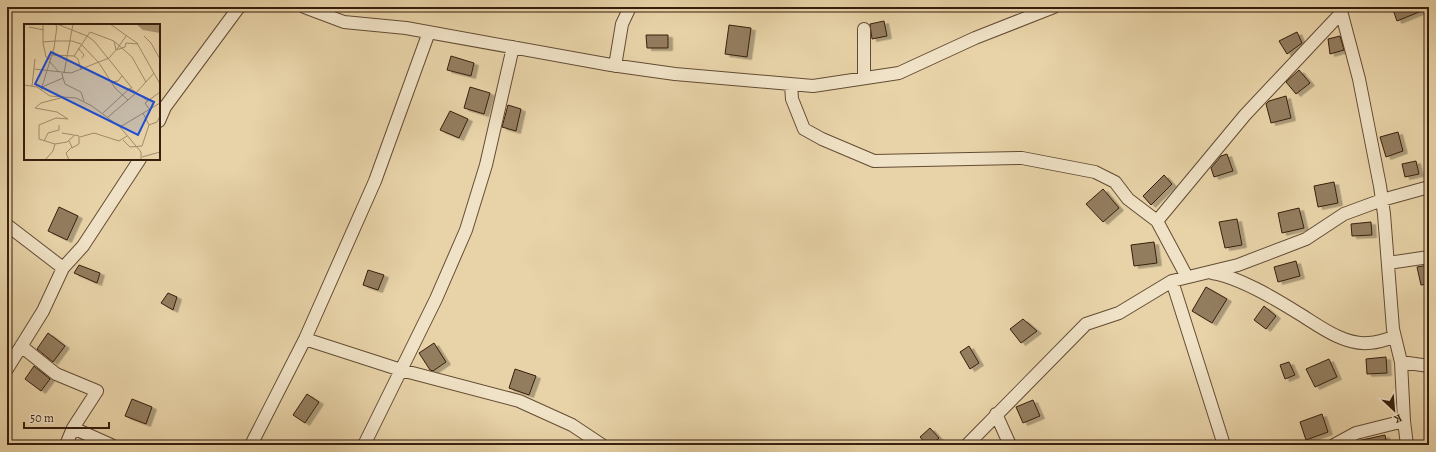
<svg xmlns="http://www.w3.org/2000/svg" width="1436" height="452" font-family="Alegreya,serif">
  <style>
    .building { fill: #937d5e; stroke: #371f0d; filter: url(#shadow) }
    .lines { fill: none; stroke-linecap: round; stroke-linejoin: round }
    .minor-casing { stroke: #634c34; stroke-width: 14 }
    .minor { stroke: #f0e2c6; stroke-width: 12 }
    .inset-road { fill: none; stroke: #a18b6a; stroke-width: 1 }
    .view { fill: #1d4ed8; fill-opacity: 0.15; stroke: #1d4ed8; stroke-width: 2 }
    .inset-edge { fill: none; stroke: #371f0d; stroke-width: 2 }
  </style>
  <defs>
    <filter id="shadow"><feDropShadow dx="4.5" dy="2.5" stdDeviation="0" flood-color="#0004"/></filter>
  </defs>
  <rect width="100%" height="100%" fill="#e8d3a8"/>
  <filter id="stains"><feTurbulence type="fractalNoise" baseFrequency=".005" numOctaves="4"/><feColorMatrix values="0 0 0 0 .2 0 0 0 0 .09 0 0 0 0 .02 0 0 0 .5 -.17"/></filter>
  <radialGradient id="worn" r=".72"><stop offset=".6" stop-color="#630" stop-opacity="0"/><stop offset="1" stop-color="#630" stop-opacity=".3"/></radialGradient>
  <path class="building" d="M1392 7H1429V8L1397 21Z
    M884 21 887 36 872 39 870 24Z
    M729 25 751 28 747 57 725 54Z
    M1297 32 1302 43 1287 54 1279 41Z
    M646 35H668V48H647Z
    M1340 36 1344 50 1330 54 1328 39Z
    M451 56 474 63 471 76 447 70Z
    M1299 70 1310 83 1296 94 1286 82Z
    M470 87 490 93 484 114 464 108Z
    M1286 96 1291 118 1271 123 1266 104 1269 101Z
    M508 105 521 109 516 131 502 127Z
    M450 111 468 119 459 138 440 130Z
    M1398 132 1403 151 1386 157 1380 137Z
    M1227 154 1233 171 1214 177 1211 168 1221 156Z
    M1416 161 1419 174 1405 177 1402 164Z
    M1164 175 1172 184 1151 205 1143 196Z
    M1334 182 1338 203 1318 207 1314 186Z
    M1103 189 1119 208 1103 222 1086 204Z
    M59 207 78 216 67 240 48 231Z
    M1299 208 1304 228 1282 233 1278 213Z
    M1237 219 1242 245 1225 248 1219 222Z
    M1371 222 1372 235 1352 236 1351 224Z
    M1154 242 1157 263 1134 266 1131 245Z
    M1296 261 1300 276 1278 282 1274 267Z
    M79 265 100 273 97 283 74 273Z
    M1429 265V284L1421 285 1417 267Z
    M368 270 384 275 378 290 363 285Z
    M1206 287 1227 299 1212 323 1192 311Z
    M168 293 177 297 173 310 161 303Z
    M1264 306 1276 316 1266 329 1254 320Z
    M1023 319 1037 331 1021 343 1010 329Z
    M48 333 65 346 53 362 37 349Z
    M434 343 446 362 433 371 430 370 419 353Z
    M969 346 979 363 970 369 960 352Z
    M1386 357 1387 373 1367 374 1366 359Z
    M1329 359 1337 377 1315 387 1306 369Z
    M1289 362 1295 375 1285 379 1280 365Z
    M34 366 50 379 41 391 25 379Z
    M515 369 536 376 529 395 509 388Z
    M307 394 319 402 305 423 293 415Z
    M132 399 152 407 146 424 125 416Z
    M1033 400 1040 416 1023 423 1016 407Z
    M1322 414 1328 432 1306 440 1300 422Z
    M930 428 939 438 931 445H927L920 437Z
    M1385 435 1387 445H1356L1357 441Z"/>
  <g class="lines">
    <g class="minor-casing">
      <path id="minor" d="M304 7 344 22 406 28 611 65 675 74 813 86 899 73 975 38 1054 7
        M1340 7 1359 79 1380 186 1384 214 1393 329 1401 362 1404 421 1407 445
        M864 29V78
        M615 66 622 24 630 7
        M791 84 792 99 804 129 822 139 874 161 1022 158 1095 172 1115 182 1128 199 1157 221
        M159 121 165 107 239 7
        M7 225 63 268
        M1388 263 1429 257
        M1212 273C1239 277 1274 298 1298 313 1318 325 1343 345 1368 343 1377 343 1386 339 1395 337
        M1187 277 1157 221 1245 115 1342 12
        M1172 281 1224 445
        M305 339 401 370 519 401 572 425 602 445
        M21 346 56 374 97 391 73 428 66 445
        M1401 362 1429 366
        M7 369 43 311 63 268 83 246 140 159
        M996 414 1010 445
        M73 428 111 445
        M253 445V441L305 339 375 181 429 32
        M364 445 436 299 466 230 486 165 513 47
        M967 445 1086 324 1119 313 1172 281 1238 265 1306 239 1344 214 1382 200 1429 187
        M1334 445 1356 433 1404 421"/>
    </g>
    <use href="#minor" class="minor"/>
  </g>
  <g transform="translate(24 24)">
    <rect width="136" height="136" fill="#e8d3a8"/>
    <path d="M112 0H136V9L119 6Z" fill="#ac9673"/>
    <path class="inset-road" d="M19 0V19L22 33 26 35M33 0 63 12 70 17 108 64M86 0 113 19 136 60M5 3 20 6M120 12 127 19 136 35M31 17H48L57 20 75 39 91 64 104 76M19 18 31 17M91 18 108 33 122 58M54 24 60 31 58 34M93 25 102 12M28 31 50 32 66 8 90 17 92 26M50 32 54 35 57 46M25 37 35 48M10 45 47 49 85 34 92 26 101 23 102 19 114 20M40 49 49 0M39 54 41 60 57 68 60 77M87 58 94 57 98 52M0 61 13 63 26 72 52 74 68 82 96 103 117 128V136M8 62 11 35M18 63 39 54 38 49M17 66 30 24 33 2 30 0M125 85 121 79 136 68M79 89 106 64 124 77M84 93 111 70 130 49M125 101 133 98 136 92M96 103 136 79M38 109 50 111M56 113 70 109 95 117 103 112M99 116 106 123 118 122 125 101 119 89M20 117 24 109 35 106V101M31 120 43 118 51 111 55 112V120L48 124M118 133 136 128M21 136 29 127 31 120 15 115V101L32 94 44 95 33 88 11 84 17 79 40 73M45 136 42 129 48 123 45 117M69 136H90"/>
    <path class="view" d="M27 28 130 78 114 111 11 60Z"/>
    <rect width="136" height="136" class="inset-edge"/>
  </g>
  <rect width="1436" height="452" fill="none" stroke="#e8d3a8" stroke-width="24"/>
  <rect x="8" y="8" width="1420" height="436" fill="none" stroke="#371f0d" stroke-width="2"/>
  <rect x="12" y="12" width="1412" height="428" fill="none" stroke="#371f0d"/>
  <g transform="translate(1394 410) rotate(154)" stroke="#f0e2c6" stroke-width="3" paint-order="stroke">
  <path d="M0-3L7 15L0 10L-7 15Z" fill="#371f0d"/>
  <text y="-6" font-size="11" font-weight="bold" text-anchor="middle" fill="#371f0d">K</text>
  </g>
  <path d="M24 422v6h85v-6" fill="none" stroke="#371f0d" stroke-width="2"/>
  <text x="30" y="422" font-size="12" fill="#371f0d" stroke="#f0e2c6" stroke-width="3" paint-order="stroke">50 m</text>
  <rect width="100%" height="100%" filter="url(#stains)"/>
  <rect width="100%" height="100%" fill="url(#worn)"/>
</svg>
